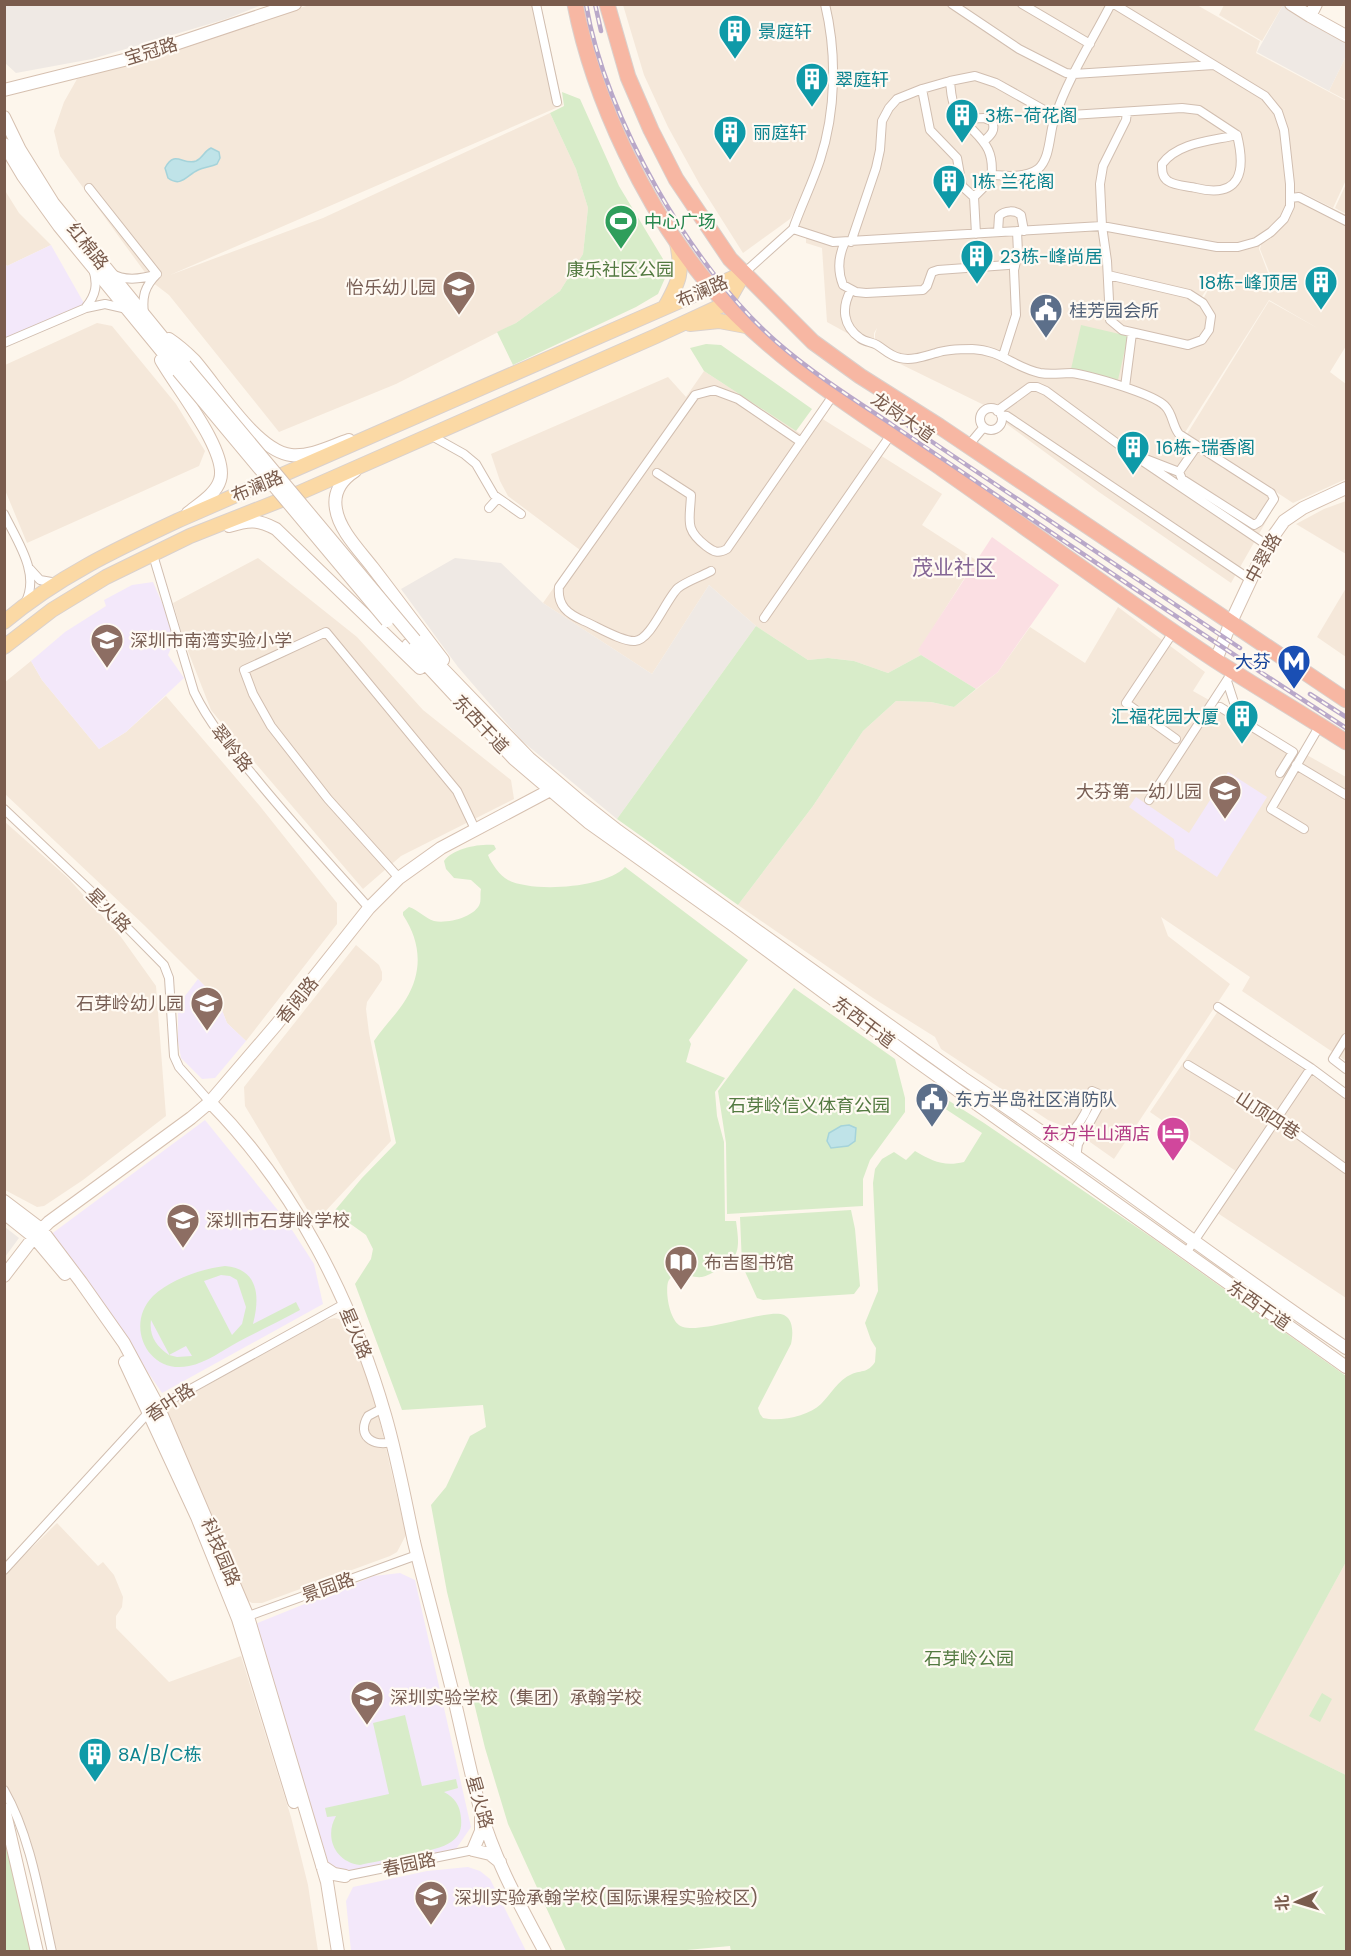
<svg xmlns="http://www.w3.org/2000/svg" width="1351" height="1956" font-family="Poppins,'Noto Sans SC',sans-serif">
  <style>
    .residential { fill: #f5e8da }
    .industrial { fill: #efe9e4 }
    .education { fill: #f3e8fa }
    .medical { fill: #fbdfe3 }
    .green { fill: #d8ecc9; fill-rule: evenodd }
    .water { fill: #bfe3e8; stroke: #a5d3da; stroke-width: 1.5 }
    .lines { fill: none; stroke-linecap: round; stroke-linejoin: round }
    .street-casing { stroke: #d1beb0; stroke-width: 10 }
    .secondary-casing { stroke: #d6c0b0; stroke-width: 14 }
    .primary-casing { stroke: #dad1cd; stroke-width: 16 }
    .highway-casing { stroke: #dad1cd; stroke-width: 17 }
    .street { stroke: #fff; stroke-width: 8 }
    .secondary { stroke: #fff; stroke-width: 12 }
    .primary { stroke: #fbd9a5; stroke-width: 14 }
    .highway { stroke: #f7b7a3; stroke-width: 15 }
    .rail-casing { stroke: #b9a8c9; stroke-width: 4.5 }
    .rail { stroke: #fffaf3; stroke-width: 2; stroke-dasharray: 7; stroke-linecap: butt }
    .secondary-bridge-casing { stroke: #d6c0b0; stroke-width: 14; stroke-linecap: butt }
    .secondary-bridge { stroke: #fff; stroke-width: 12 }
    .labels { text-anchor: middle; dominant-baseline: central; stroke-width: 4.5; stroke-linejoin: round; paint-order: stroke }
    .culture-label { font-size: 18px; fill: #0d838f; stroke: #fffaf3; text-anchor: start }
    .street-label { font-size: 18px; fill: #7a5c4d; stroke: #fffaf3 }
    .leisure-label { font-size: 18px; fill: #27864d; stroke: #fffaf3; text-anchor: start }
    .park-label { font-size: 18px; fill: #537a41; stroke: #fffaf3 }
    .education-label { font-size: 18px; fill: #785e54; stroke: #fffaf3; text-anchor: start }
    .service-label { font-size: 18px; fill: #4e5e75; stroke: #fffaf3; text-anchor: start }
    .transit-label { font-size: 18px; fill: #164399; stroke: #fffaf3; text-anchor: end }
    .hotel-label { font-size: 18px; fill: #b23c85; stroke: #fffaf3; text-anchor: end }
    .quarter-label { font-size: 21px; fill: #846695; stroke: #fffaf3 }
  </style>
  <rect width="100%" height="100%" fill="#fdf6ec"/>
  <path class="residential" d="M309 5H541L563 105 170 275 323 218 550 113 576 169 588 208 583 254 560 291 516 323 396 384 279 432 169 295 152 282 60 156 54 131 64 102 77 79 169 53Z
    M623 5H1197L1260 41 1256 53 1346 101V180L1333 208 1303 193 1288 192 1287 205 1282 218 1262 236 1259 249 1270 278 1254 283 1235 284 1213 279 1201 298V304L1208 317 1207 330 1200 339 1187 343 1123 329 1112 320 1110 261 1104 230 1102 187 1105 166 1126 125 1116 110 1054 113 997 81 975 74 949 78 896 97 888 106 880 121 878 150 874 168 848 243 1016 232 1017 252 1013 266H1016L1020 254 1019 229 854 239 877 170 882 150 885 122 892 108 900 101 920 92 948 83 975 79 997 86 1052 118 1117 114 1120 118V125L1109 143 1098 171 1097 197 1099 224 1105 259 1107 321 1112 328 1120 331 1185 347 1203 343 1210 332 1213 323 1212 314 1203 299 1213 281 1235 285H1253L1272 279 1260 249 1262 240 1285 221 1291 207 1292 193 1303 195 1334 209 1346 215V346L1330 372 1346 384V479L1293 503 1187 434 1269 301 1319 329 1269 300 1184 434 1280 497 1231 583 1099 492 1004 422 988 407 884 356 875 347V334L877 328 874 333V348L827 322 822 248 806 243V237L793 232 801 210 796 209 790 219 743 253 700 185 668 127 644 75Z
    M1224 5H1283L1262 41 1219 15Z
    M1346 56V100L1329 91Z
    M1346 184V214L1335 208Z
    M4 189 19 213 51 245 7 266 4 262Z
    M97 323 112 326 176 404 205 451 199 466 27 543 5 490V365Z
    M704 371 807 438 821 418 942 494 922 525 976 560 919 650 921 655 888 673 854 661 828 658 808 660 756 626 709 585 652 674 543 603 580 550 508 496 500 481 491 454 668 377 686 397Z
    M1346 501V554L1296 524 1324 509Z
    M258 558 357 637 423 710 511 780 514 799 401 856 363 889 233 737 211 710 184 641 173 603Z
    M1346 588V657L1317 637Z
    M1118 607 1205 672 1193 691 1346 777V1061L1242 991 1250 977 1161 917 1168 936 1230 984 1114 1159 1073 1130 1048 1120 941 1049 935 1037 873 998 738 905 813 806 863 731 896 701 931 702 954 707 998 672 1030 627 1085 663Z
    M31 661 42 680 99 749 126 732 166 696 259 805 337 903V924L246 1041 227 1023 218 1000 198 979 144 925 5 794 4 683Z
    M4 821 68 878 121 937 156 986 166 1116 83 1180 44 1206 37 1207 5 1190Z
    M356 945 379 965 382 972V980L367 1002 366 1009 369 1033 391 1141 321 1216 316 1224 245 1106 244 1087Z
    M1218 1011 1346 1099V1298L1216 1212 1240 1174 1150 1112Z
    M335 1318 342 1320 355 1340 376 1405 406 1535 397 1552 390 1556 262 1603H252L243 1598 168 1419V1411L177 1402 322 1321Z
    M57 1523 98 1566 103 1562 114 1575 123 1597 122 1607 116 1616V1628L169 1682 241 1656 291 1817 308 1885 318 1951H52L24 1834 5 1790 4 1575Z
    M1346 1562V1775L1253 1730Z"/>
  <path class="industrial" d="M5 4H262V5L226 19 92 59 16 73 5 63Z
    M1283 5H1297L1346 34V56L1329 91 1257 52Z
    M455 558 501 563 543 603 652 674 709 585 756 626 617 819 522 741 458 667 401 589Z
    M5 1227 19 1238 5 1257H4Z"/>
  <path class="education" d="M51 245 85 305 5 339 4 262 7 266Z
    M153 582 166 612 174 641 168 655 184 678 126 732 99 749 42 680 31 661 65 632 106 606 104 600 132 585Z
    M1228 772 1267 797 1217 877 1175 849 1174 839 1129 807 1136 797 1189 833Z
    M198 979 218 1000 227 1023 246 1041 215 1078 202 1079 181 1058 178 1041V1005Z
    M205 1120 285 1219 314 1264 323 1304 162 1393 105 1309 50 1235Z
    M400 1573 415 1580 471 1827 456 1849 344 1872 336 1869 328 1862 255 1624 374 1576Z
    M468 1867 480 1871 490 1879 526 1951H351L346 1901 353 1887 427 1871Z"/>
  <path class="medical" d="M992 537 1059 585 998 672 976 689 921 655 918 650Z"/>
  <path class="green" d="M562 92 580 99 619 186 663 259 666 276 658 294 636 307 513 365 497 332 516 323 560 291 583 254 588 208 576 169 550 113 564 106Z
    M1081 325 1128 336 1118 380 1071 369Z
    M706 344 721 345 812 409 796 431 704 371 690 348Z
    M756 626 808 660 828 658 854 661 888 673 921 655 976 689 954 707 931 702 896 701 863 731 813 806 738 905 617 819Z
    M494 845 496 849 488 855C491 863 500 876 508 880 533 893 606 888 625 867L748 960 689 1040 691 1044 686 1062 725 1078 715 1092 717 1116 724 1142 725 1221H736C739 1243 742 1259 719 1269 714 1272 707 1276 702 1277 695 1278 685 1274 678 1273 675 1275 670 1277 668 1282 665 1293 670 1324 683 1327 706 1333 769 1308 784 1315 794 1320 793 1335 791 1344L758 1408 760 1414 763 1418C781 1422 808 1416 821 1404 831 1394 838 1380 852 1374 862 1370 868 1373 875 1362L876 1348 871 1340 865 1323 878 1291 873 1183 875 1169 882 1159 894 1152 906 1160 915 1151C932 1161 944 1167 964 1162L982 1133 941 1106 940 1099 943 1097 984 1123 1151 1237 1346 1376V1562L1254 1730 1346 1775V1951L731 1952 730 1946 665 1952 566 1951 508 1824 485 1748 447 1592 431 1505 446 1487 470 1436 486 1427 483 1405 402 1410 355 1284 371 1259 373 1249 366 1235 345 1220 326 1221 362 1178 396 1143 374 1041C384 1026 397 1014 406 999 423 971 421 942 403 915V912L409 907C418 910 425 918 434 921 447 924 476 917 480 903 481 900 480 893 481 889L471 880 454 878 446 869 444 861C454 848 478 844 494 845Z
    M794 988 895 1059 905 1098V1112L870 1160 863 1179V1206L727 1214 726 1143 718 1091Z
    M851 1210 855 1229 860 1286 854 1294 763 1300 757 1298 742 1265 740 1217Z
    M225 1266C259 1269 260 1297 253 1324L296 1302 300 1310C280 1321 259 1331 238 1342 223 1350 206 1363 189 1366 148 1375 124 1325 153 1296 171 1279 201 1269 225 1266ZM221 1275 230 1276 237 1280 246 1307 242 1324 232 1335 204 1281ZM151 1320 169 1354V1355C156 1346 149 1336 151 1320ZM186 1346 192 1356 177 1357 169 1355Z
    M1322 1693 1332 1699 1320 1722 1309 1716Z
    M405 1715 422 1786 456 1779 458 1788 444 1792C455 1798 460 1805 461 1818 462 1828 460 1836 451 1842 438 1852 380 1860 360 1865 335 1862 324 1837 336 1816L327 1817 325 1808 389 1794 373 1723Z
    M4 1829 33 1951H5Z"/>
  <path class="water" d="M211 148 219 152 220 158 217 164C211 167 204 167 198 170 187 175 181 188 168 178L165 168C175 149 183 166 196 161 203 158 204 151 211 148Z
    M849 1125 856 1128 855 1141 848 1146 831 1148 827 1141 829 1133 841 1126Z"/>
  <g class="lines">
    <g class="street-casing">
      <path id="street" d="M536 4 557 102
        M952 4 1019 49 1066 73 1074 74 1214 65
        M1022 4 1090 44
        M950 81C951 90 951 101 956 109 972 137 997 139 991 180L974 197 976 234
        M922 89 930 130 957 158 962 186 974 197
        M964 119 984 118 992 121C996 130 991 135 984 141
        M992 175C1005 176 1026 178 1038 169 1051 158 1049 132 1055 117 1068 78 1092 41 1111 4
        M89 188 157 274
        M1290 198 1299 197 1346 221
        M793 229 833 242 1102 226 1217 247H1238L1256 242 1271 232 1284 219 1290 206V184L1284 130 1278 112 1265 96 1114 4
        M793 229C801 206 812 184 820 160 836 111 837 54 825 4
        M998 232 999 216C1005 210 1015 210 1021 215L1024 231
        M845 242C838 257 837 270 843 285L856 292 866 293 923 290 927 286 932 272 938 270 1008 265 1015 262
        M851 242 876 168 880 150 882 121 889 108 897 99 922 89 950 81 975 76 996 83 1055 116 1182 108 1199 110 1237 135C1246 171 1241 199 1196 188 1188 186 1175 186 1168 181 1162 177 1162 171 1162 164 1178 142 1212 141 1237 135
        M111 273C125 282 142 279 157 274
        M744 273 793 229
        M1108 275 1189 294 1203 303 1211 316 1209 330 1202 340 1188 345 1122 330 1110 320 1107 261 1102 226 1100 184 1103 166 1126 120 1127 112
        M851 290C841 308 843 326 860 338 865 342 872 342 877 345 885 350 890 356 900 358 912 361 925 356 936 353 947 349 961 349 972 349 1001 350 1013 367 1040 373 1051 375 1061 373 1071 373 1089 375 1154 394 1165 406 1173 414 1172 425 1179 434L1271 493 1274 499 1259 522 1254 525 1182 479 1179 472
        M86 307C96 295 98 284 93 269
        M144 314C142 297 144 287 157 274
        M4 343 86 308 105 304 127 309
        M1003 356 1016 315 1014 270 1018 253 1017 231
        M1125 387 1132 333
        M980 419a11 11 0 1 1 22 0a11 11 0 1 1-22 0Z
        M997 411 1030 387H1037L1046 391 1126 450 1267 545
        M1001 415 1007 416 1251 580
        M430 435 464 454 476 464 494 495 521 514
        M968 446 983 428
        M1143 458 1179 472 1197 446
        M657 473 691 495C690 521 684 529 706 546 714 552 718 554 727 549L834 394
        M489 508 498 498
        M4 514C17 541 41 574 25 603
        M153 555 194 692C209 723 231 749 253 775 290 821 330 864 369 908
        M30 569 40 580 57 583
        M711 571C700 577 687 581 678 588 666 599 651 640 635 641 622 642 596 626 584 621 568 614 557 606 559 587L695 395 714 390 738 399 801 442
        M764 618 892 433
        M1174 631 1126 703 1176 739
        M1227 681 1239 718
        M1220 707 1293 752 1280 773
        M1296 765 1346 795
        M1149 800 1233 671
        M4 809 96 896 164 965 169 978 174 1056 179 1067 210 1102
        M1304 829 1271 809 1320 725
        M399 878 328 799 271 726 253 694 244 670 326 632 457 791 475 829
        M1218 1007 1311 1068
        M1346 1038 1333 1059 1346 1069
        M1188 1065 1277 1119 1346 1169
        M1054 1142C1074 1139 1090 1109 1092 1091L1104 1096 1078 1144 1076 1158
        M1186 1253 1311 1068 1346 1094
        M383 1408 368 1416C356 1436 373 1447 392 1442
        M4 1570 149 1412 344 1304
        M243 1618 417 1555
        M4 1790C31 1837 40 1899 52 1952
        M345 1876 473 1850"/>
    </g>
    <g class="secondary-casing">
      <path id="secondary" d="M1291 4 1310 16
        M1316 4 1310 16 1346 36
        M4 90 136 57 295 4
        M4 117 20 150 53 203 185 365
        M4 144 23 176 59 226 178 371
        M169 339C178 345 186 352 194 360 217 386 256 451 291 455 311 457 331 446 349 440
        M161 360C176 387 229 452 220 480 216 494 199 504 188 513
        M355 471C341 480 333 493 336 509 339 530 360 551 373 568 396 598 419 629 443 660
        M229 526C249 520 257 519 276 529L420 668
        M415 640 529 758 581 802 618 831 963 1078C1094 1165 1217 1261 1346 1348
        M408 645 514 759 588 822 733 925 915 1060 1346 1367
        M1216 660 1231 622 1267 545 1284 521 1303 508 1346 488
        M210 1102C295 1188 352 1300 385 1415 397 1456 405 1500 414 1542 426 1591 440 1641 452 1690 462 1731 470 1772 481 1812 495 1861 521 1907 545 1952
        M4 1201 41 1229 81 1282 124 1343 158 1406 248 1617 327 1882 338 1952
        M4 1213 34 1237 65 1274
        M4 1276 34 1237 49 1222 191 1118 210 1102 276 1025 369 908 399 878 441 848 556 787
        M125 1362 197 1517 238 1619 294 1802
        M4 1809 37 1952
        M481 1818V1831L473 1850 490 1854 500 1862
        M322 1866 334 1874 345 1876"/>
    </g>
    <g class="primary-casing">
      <path id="primary" d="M665 307C680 280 683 273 677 243
        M690 324 719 321 751 327
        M4 622C57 577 117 549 179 520L744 273
        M4 647 52 610 106 577 190 536 299 493 656 336 727 303 744 273"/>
    </g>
    <g class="highway-casing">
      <path id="highway" d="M575 4C594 101 647 211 710 286 773 361 864 414 944 470 1034 533 1123 599 1215 660 1258 688 1303 714 1346 742
        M607 4 628 77 651 130 676 179 730 259 813 342 860 376 939 426 1346 700"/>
    </g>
    <use href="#street" class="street"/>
    <use href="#secondary" class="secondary"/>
    <use href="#primary" class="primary"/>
    <use href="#highway" class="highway"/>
    <g class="rail-casing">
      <path id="rail" d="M586 4C605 118 692 269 779 344 815 375 855 400 894 426 933 452 972 479 1011 505 1122 581 1234 655 1346 728
        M595 4 601 31
        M889 413 1240 648
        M1310 694 1346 717"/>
    </g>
    <use href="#rail" class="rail"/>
    <g class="secondary-bridge-casing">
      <path id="secondary-bridge" d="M185 365 415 640
        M178 371 387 621"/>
    </g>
    <use href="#secondary-bridge" class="secondary-bridge"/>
  </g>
  <defs>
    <g id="building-pin" transform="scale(1.725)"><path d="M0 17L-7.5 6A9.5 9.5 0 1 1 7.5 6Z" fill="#0f9aa8" stroke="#fffaf3"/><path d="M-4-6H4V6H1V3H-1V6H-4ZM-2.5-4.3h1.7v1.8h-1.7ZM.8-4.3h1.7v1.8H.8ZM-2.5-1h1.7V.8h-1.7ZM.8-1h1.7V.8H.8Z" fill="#fff"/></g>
    <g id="stadium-pin" transform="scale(1.725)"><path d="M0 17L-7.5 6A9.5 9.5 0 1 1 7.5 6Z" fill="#2e9e5b" stroke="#fffaf3"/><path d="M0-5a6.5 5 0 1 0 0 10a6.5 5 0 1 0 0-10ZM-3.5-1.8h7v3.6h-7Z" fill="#fff"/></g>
    <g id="school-pin" transform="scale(1.725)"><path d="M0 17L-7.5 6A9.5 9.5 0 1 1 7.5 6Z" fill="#8d6e63" stroke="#fffaf3"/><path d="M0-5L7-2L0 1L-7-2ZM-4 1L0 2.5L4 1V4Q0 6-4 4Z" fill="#fff"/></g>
    <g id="civic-pin" transform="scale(1.725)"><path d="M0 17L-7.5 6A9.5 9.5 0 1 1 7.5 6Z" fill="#5c6f8a" stroke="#fffaf3"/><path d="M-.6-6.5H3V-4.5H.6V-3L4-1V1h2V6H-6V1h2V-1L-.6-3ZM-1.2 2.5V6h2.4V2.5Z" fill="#fff"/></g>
    <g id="metro-pin" transform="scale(1.725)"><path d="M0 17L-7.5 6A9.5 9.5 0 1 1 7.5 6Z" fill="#1a4fb4" stroke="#fffaf3"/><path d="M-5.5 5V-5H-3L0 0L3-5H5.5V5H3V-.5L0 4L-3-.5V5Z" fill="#fff"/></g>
    <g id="hotel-pin" transform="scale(1.725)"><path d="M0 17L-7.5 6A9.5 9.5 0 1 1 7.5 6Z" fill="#d1479c" stroke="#fffaf3"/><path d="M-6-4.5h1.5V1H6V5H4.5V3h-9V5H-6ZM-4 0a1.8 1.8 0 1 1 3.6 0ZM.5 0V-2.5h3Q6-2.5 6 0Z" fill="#fff"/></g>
    <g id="library-pin" transform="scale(1.725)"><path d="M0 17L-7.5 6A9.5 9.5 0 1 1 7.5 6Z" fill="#8d6e63" stroke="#fffaf3"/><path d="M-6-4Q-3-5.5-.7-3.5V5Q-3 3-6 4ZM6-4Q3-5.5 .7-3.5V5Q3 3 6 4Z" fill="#fff"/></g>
  </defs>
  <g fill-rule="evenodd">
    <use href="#building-pin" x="735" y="31"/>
    <use href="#building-pin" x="812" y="79"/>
    <use href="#building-pin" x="962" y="115"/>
    <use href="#building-pin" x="730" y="132"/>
    <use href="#building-pin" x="949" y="181"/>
    <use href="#stadium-pin" x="621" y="221"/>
    <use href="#building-pin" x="977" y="256"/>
    <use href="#building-pin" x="1321" y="282"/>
    <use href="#school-pin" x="459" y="287"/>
    <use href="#civic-pin" x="1046" y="310"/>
    <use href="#building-pin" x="1133" y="447"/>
    <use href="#school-pin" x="107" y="640"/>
    <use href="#metro-pin" x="1294" y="661"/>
    <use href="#building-pin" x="1242" y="716"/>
    <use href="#school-pin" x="1225" y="791"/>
    <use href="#school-pin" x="207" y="1003"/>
    <use href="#civic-pin" x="932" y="1099"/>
    <use href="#hotel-pin" x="1173" y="1133"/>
    <use href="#school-pin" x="183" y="1220"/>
    <use href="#library-pin" x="681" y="1262"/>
    <use href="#school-pin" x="367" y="1697"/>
    <use href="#building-pin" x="95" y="1754"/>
    <use href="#school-pin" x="431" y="1897"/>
  </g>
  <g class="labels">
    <g class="culture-label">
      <text x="758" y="31">景庭轩</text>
      <text x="835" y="79">翠庭轩</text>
      <text x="985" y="115">3栋-荷花阁</text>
      <text x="753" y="132">丽庭轩</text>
      <text x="972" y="181">1栋 兰花阁</text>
      <text x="1000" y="256">23栋-峰尚居</text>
      <text x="1298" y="282" text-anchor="end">18栋-峰顶居</text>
      <text x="1156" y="447">16栋-瑞香阁</text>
      <text x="1219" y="716" text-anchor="end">汇福花园大厦</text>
      <text x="118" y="1754">8A/B/C栋</text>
    </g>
    <g class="street-label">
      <text transform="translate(151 51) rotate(-17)">宝冠路</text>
      <text transform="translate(88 246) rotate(51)">红棉路</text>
      <text transform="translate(702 291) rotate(-23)">布澜路</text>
      <text transform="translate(903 417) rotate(35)">龙岗大道</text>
      <text transform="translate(257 486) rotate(-23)">布澜路</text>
      <text transform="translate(1263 558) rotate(-61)">中翠路</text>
      <text transform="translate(481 724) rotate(47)">东西干道</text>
      <text transform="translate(232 748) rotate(52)">翠岭路</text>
      <text transform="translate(109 910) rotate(45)">星火路</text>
      <text transform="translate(297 1000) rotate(-51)">香阅路</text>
      <text transform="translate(864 1022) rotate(37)">东西干道</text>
      <text transform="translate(1268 1115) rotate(33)">山顶四巷</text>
      <text transform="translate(1259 1305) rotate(35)">东西干道</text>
      <text transform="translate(356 1333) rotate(67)">星火路</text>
      <text transform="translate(170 1402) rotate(-33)">香叶路</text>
      <text transform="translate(221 1552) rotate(67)">科技园路</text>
      <text transform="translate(328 1587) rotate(-20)">景园路</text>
      <text transform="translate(480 1802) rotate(74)">星火路</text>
      <text transform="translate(409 1864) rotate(-12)">春园路</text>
    </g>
    <g class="leisure-label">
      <text x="644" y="221">中心广场</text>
    </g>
    <g class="park-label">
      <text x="620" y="269">康乐社区公园</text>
      <text x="809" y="1105">石芽岭信义体育公园</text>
      <text x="969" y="1658">石芽岭公园</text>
    </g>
    <g class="education-label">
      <text x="436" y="287" text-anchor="end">怡乐幼儿园</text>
      <text x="130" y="640">深圳市南湾实验小学</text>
      <text x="1202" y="791" text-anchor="end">大芬第一幼儿园</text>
      <text x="184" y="1003" text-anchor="end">石芽岭幼儿园</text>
      <text x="206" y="1220">深圳市石芽岭学校</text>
      <text x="704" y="1262">布吉图书馆</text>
      <text x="390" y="1697">深圳实验学校（集团）承翰学校</text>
      <text x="454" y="1897">深圳实验承翰学校(国际课程实验校区)</text>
    </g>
    <g class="service-label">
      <text x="1069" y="310">桂芳园会所</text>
      <text x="955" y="1099">东方半岛社区消防队</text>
    </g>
    <g class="transit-label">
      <text x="1271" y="661">大芬</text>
    </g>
    <g class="hotel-label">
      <text x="1150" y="1133">东方半山酒店</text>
    </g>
    <g class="quarter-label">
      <text x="954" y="567">茂业社区</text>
    </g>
  </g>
  <rect width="1351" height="1956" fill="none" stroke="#7a5c4d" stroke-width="12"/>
  <g transform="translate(1297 1902) rotate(266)" stroke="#fffaf3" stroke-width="4.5" paint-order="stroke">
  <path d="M0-4.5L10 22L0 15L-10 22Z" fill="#7a5c4d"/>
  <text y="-9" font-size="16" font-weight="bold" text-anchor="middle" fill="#7a5c4d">北</text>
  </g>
</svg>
